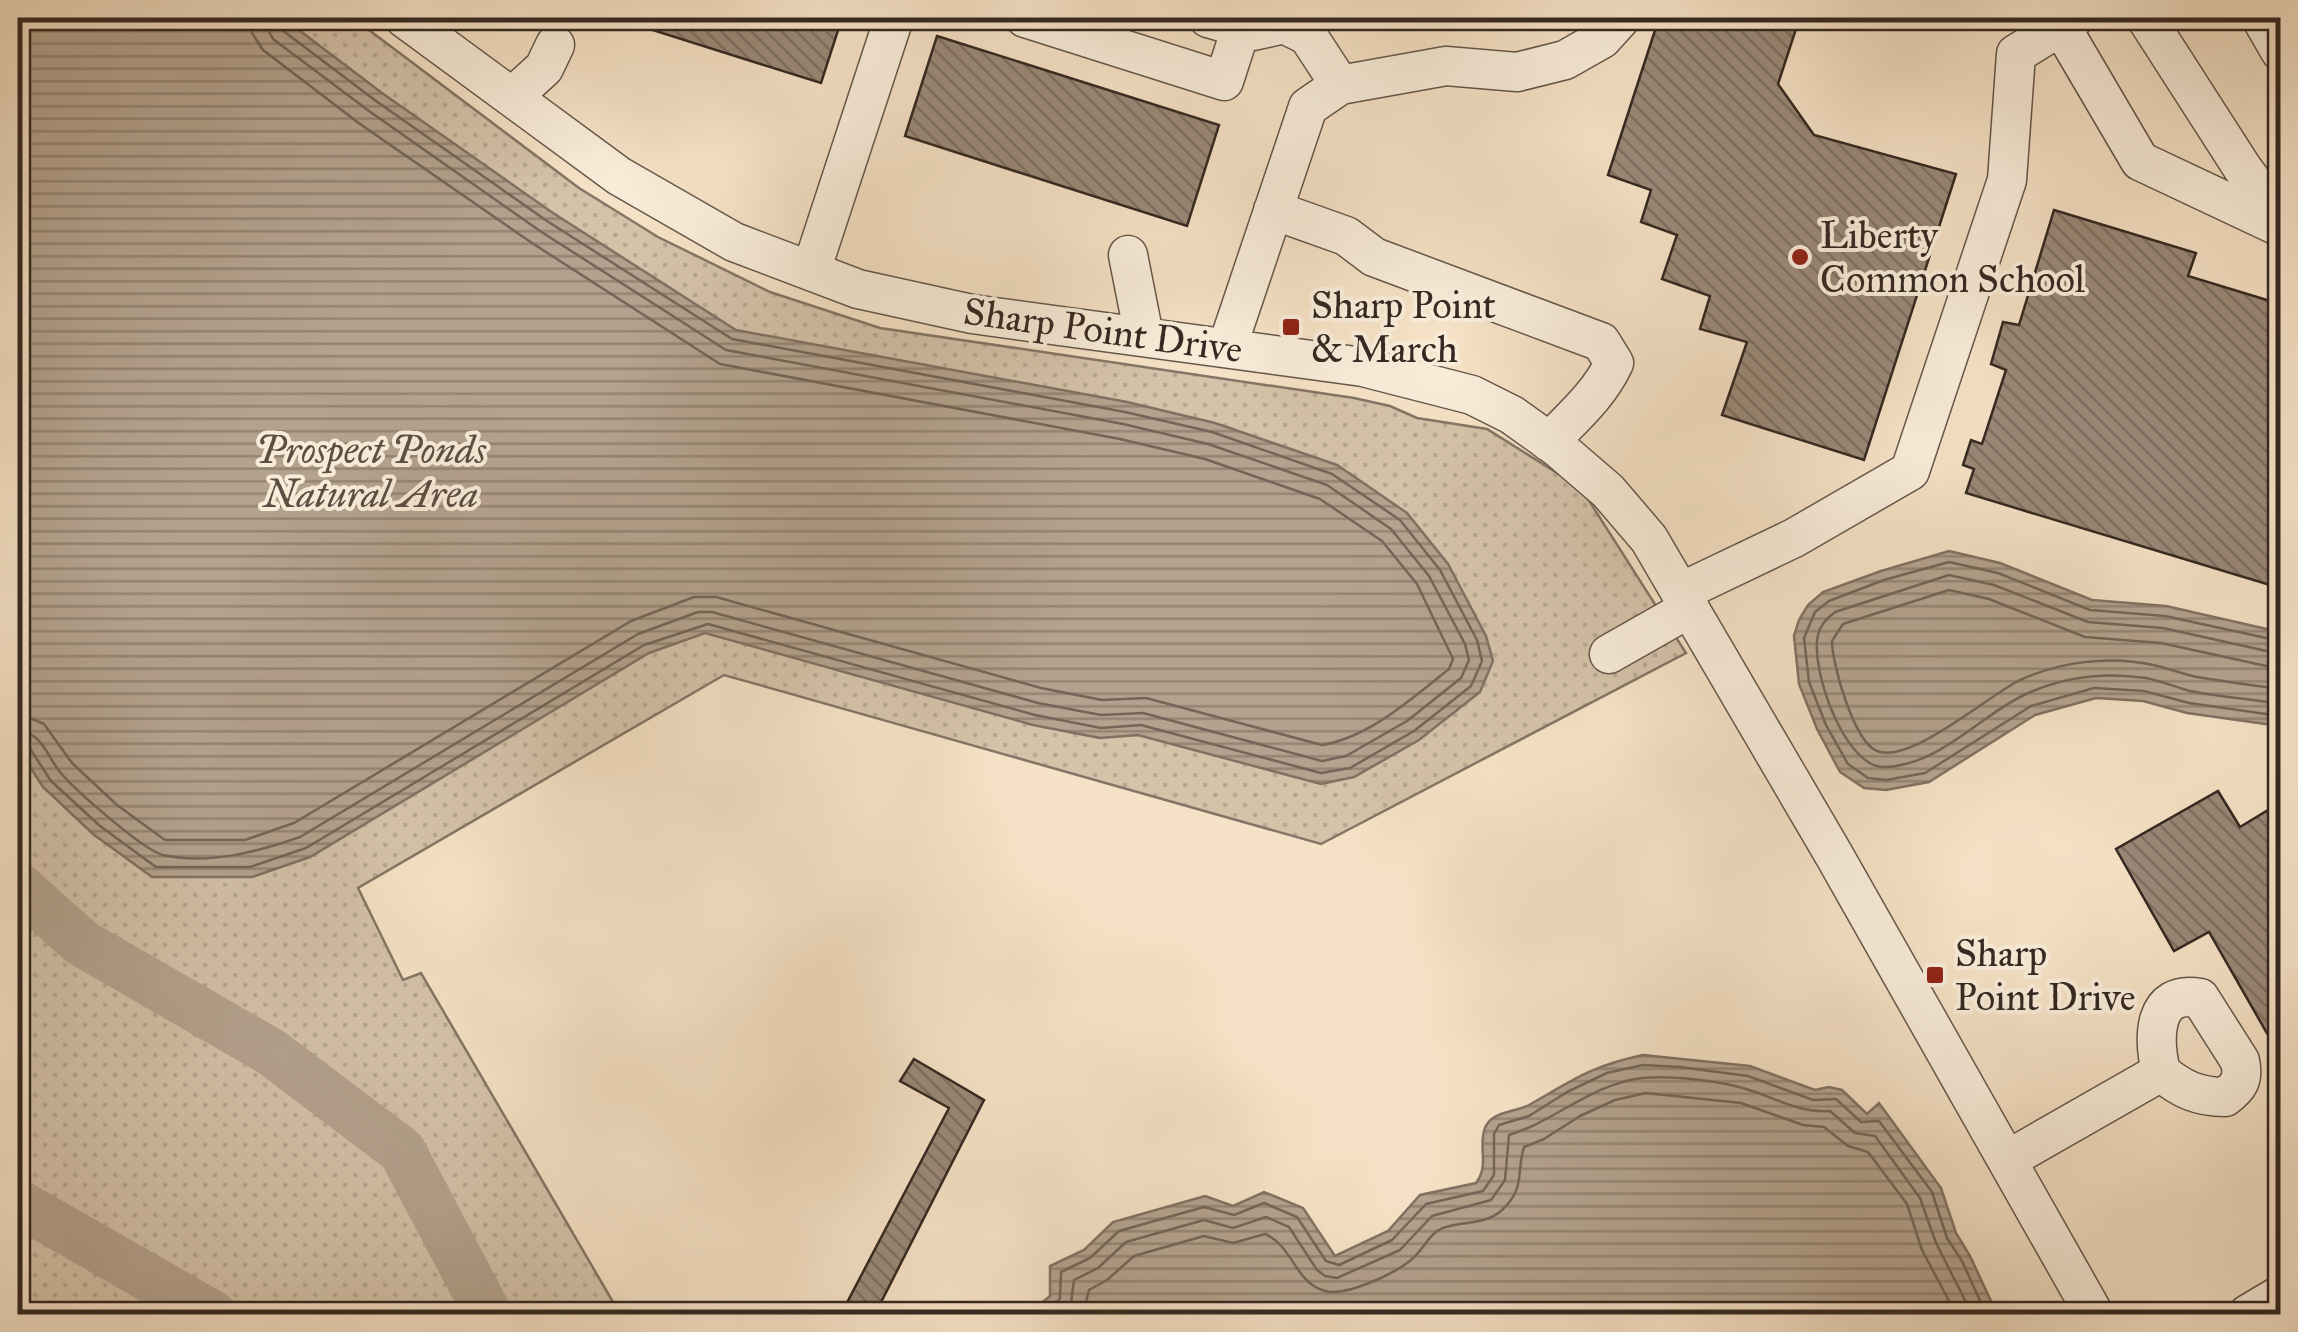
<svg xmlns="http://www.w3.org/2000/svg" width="2298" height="1332" font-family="'IM FELL Great Primer',serif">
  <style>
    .park { fill: url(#park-dots); stroke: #847566; stroke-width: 2.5 }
    .water { fill: url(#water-rules); stroke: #817163; stroke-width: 2.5 }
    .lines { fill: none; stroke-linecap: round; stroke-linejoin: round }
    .shore { stroke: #746558; stroke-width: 2.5 }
    .river { stroke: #b4a28e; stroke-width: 48 }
    .building { fill: url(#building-back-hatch); stroke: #352822; stroke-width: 2.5 }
    .minor-casing { stroke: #65564b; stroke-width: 41 }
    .minor { stroke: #f8ecd9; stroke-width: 38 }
    .poi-dot { fill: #8f2418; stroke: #f8ecd9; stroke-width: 4 }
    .labels { text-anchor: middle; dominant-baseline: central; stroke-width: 8; stroke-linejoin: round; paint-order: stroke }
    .poi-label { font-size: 38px; fill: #352822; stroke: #f8ecd9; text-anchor: start }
    .street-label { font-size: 38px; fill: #352822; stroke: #f8ecd9 }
    .park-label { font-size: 38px; font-style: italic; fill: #5d4e44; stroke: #f8ecd9 }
  </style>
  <defs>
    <pattern id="park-dots" width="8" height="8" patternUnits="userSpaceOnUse" patternTransform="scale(2.5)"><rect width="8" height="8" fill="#d4c2a9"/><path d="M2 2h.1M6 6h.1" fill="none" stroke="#b7a791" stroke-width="1.8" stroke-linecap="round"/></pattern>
    <pattern id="water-rules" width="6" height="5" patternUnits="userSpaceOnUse" patternTransform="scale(2.5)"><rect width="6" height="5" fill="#b4a28e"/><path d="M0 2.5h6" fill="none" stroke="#938474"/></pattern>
    <pattern id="building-back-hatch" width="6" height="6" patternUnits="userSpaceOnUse" patternTransform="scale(2.5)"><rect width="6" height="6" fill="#987"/><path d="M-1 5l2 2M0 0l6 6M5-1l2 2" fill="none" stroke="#7e6f61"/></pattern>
  </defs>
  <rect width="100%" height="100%" fill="#f5e1c5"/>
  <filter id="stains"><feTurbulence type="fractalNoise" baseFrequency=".002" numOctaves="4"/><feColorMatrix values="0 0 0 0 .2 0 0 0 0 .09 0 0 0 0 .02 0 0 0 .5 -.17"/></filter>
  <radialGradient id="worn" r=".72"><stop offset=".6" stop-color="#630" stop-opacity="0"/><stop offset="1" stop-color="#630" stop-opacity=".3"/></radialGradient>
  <path class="park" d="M18 18H353L579 188 658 237 770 292 880 328 1354 398 1390 406 1417 418 1487 429 1581 488 1686 653 1321 844 724 675 358 888 403 980 421 973 620 1314H18Z"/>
  <path class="water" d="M18 18H283L382 93 553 213 736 330 1127 402 1215 423 1337 465 1407 513 1448 564 1486 636 1493 661 1480 692 1419 740 1354 777 1321 784 1138 735 1100 738 1033 725 705 633 649 653 310 857 252 877H152L93 834 43 787 18 748Z
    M1949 551 2000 563 2092 600 2166 606 2280 632V726L2187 713 2143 701 2096 698 2035 715 1929 782 1886 790 1864 788 1840 772 1817 729 1799 684 1794 636 1799 620 1808 605 1823 592 1881 571Z
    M1643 1055 1750 1066 1815 1090 1829 1087 1842 1090 1867 1114 1879 1103 1941 1188 1956 1233 1970 1256 1997 1314H1040L1038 1306 1050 1296V1266L1084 1250 1113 1222 1205 1196 1233 1206 1264 1192 1303 1208 1335 1256 1388 1231 1420 1195 1476 1183C1489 1166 1479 1150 1484 1131 1489 1111 1513 1113 1529 1105 1573 1080 1591 1066 1643 1055Z"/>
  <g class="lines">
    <path class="shore" d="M2280 641 2165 616 2090 610 1998 573 1949 562 1884 580 1829 601 1815 612 1804 638 1809 682 1826 725 1848 764 1868 778 1886 780 1925 773 2031 706 2094 688 2144 691 2189 703 2280 716
      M2280 654 2163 628 2088 622 1994 585 1949 575 1835 612C1827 618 1820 625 1818 635 1810 669 1845 769 1885 767 1940 765 1979 716 2026 694 2063 677 2105 672 2146 678 2161 681 2175 687 2190 691 2219 697 2251 699 2280 704
      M2280 669 2161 643 2085 637 1989 599 1949 590 1843 624 1832 641C1832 664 1854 742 1877 751 1910 764 1987 697 2018 681 2058 662 2109 655 2153 665 2168 668 2182 674 2197 677 2225 682 2253 685 2280 689
      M18 716 30 718 44 724 72 763 117 805 165 840H245L294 823 631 621 694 597H716L1041 688 1102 700 1146 698 1322 745C1370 737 1412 698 1449 669L1453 659 1417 584 1382 541 1320 499 1205 459 1120 439 720 364 532 243 360 124 263 50 252 33 250 18
      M18 731C43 733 46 755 60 772 75 790 143 850 163 855 209 865 257 852 300 837L638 634 698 612H712L1038 703 1101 715 1143 713 1322 761 1346 756 1407 721 1461 678 1469 660 1465 644 1429 576 1391 529 1327 485 1208 444 1123 424 726 350 540 231 369 111 273 39 267 28 265 18
      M18 744 29 747 51 781 100 826 156 867H250L306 848 644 645 708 624 1035 715 1101 728 1141 725 1321 773 1350 768 1414 731 1471 686 1482 661 1477 640 1440 570 1400 520 1332 474 1212 432 1125 412 732 339 547 221 376 101 282 30 278 18
      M1049 1314 1060 1298 1061 1272 1090 1258 1119 1231 1204 1207 1234 1215 1264 1203 1297 1217 1326 1261 1339 1265 1392 1240 1426 1204 1483 1191 1494 1175V1134L1499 1125 1529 1116 1567 1092 1607 1073 1643 1065 1680 1067 1748 1076 1813 1100 1836 1099 1861 1122 1879 1121 1932 1192 1947 1238 1962 1261 1986 1314
      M1064 1314 1071 1303 1074 1280 1098 1268 1126 1242 1204 1220 1233 1228 1266 1217 1289 1227 1317 1270 1325 1276 1337 1278 1400 1250 1432 1216 1491 1200 1505 1180 1509 1135C1555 1121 1592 1084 1642 1078 1670 1075 1723 1081 1749 1090 1776 1098 1801 1114 1830 1111L1855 1133 1875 1136 1920 1198 1936 1243 1972 1314
      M1083 1314 1089 1290 1107 1280 1134 1256 1204 1236 1233 1243 1265 1234C1293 1246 1295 1283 1325 1291 1345 1297 1394 1274 1411 1260 1423 1251 1429 1233 1443 1228 1463 1221 1486 1225 1502 1210 1526 1188 1516 1172 1524 1147L1544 1139 1580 1116 1615 1100 1646 1093 1741 1103 1803 1125 1824 1127 1848 1146 1868 1152 1907 1204 1922 1250 1956 1314"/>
    <path class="river" d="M18 886 82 943 271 1052 402 1151 488 1314
      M18 1203 212 1314"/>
  </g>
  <path class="building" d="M628 18H842L821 83 627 22Z
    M1659 18H1787L1785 24 1796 29 1778 84 1814 135 1956 174 1864 460 1722 415 1747 342 1700 329 1710 296 1662 279 1677 235 1641 222 1651 190 1608 175Z
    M937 36 1219 125 1187 226 905 136Z
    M2054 210 2196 253 2188 276 2280 304V588L1966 493 1974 469 1963 465 1971 440 1982 444 2006 370 1991 364 2003 322 2019 325Z
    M2218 791 2240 827 2273 807 2280 820V1056L2209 932 2174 951 2116 849Z
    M914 1059 984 1100 875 1314H841L949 1108 900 1081Z"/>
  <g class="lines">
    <g class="minor-casing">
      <path id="minor" d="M404 18 619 176 734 242 858 289 972 314 1363 367 1472 395 1512 415 1558 448 1608 491 1649 539 1834 855 2094 1314
        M1025 18 1224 81 1241 28
        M1208 18 1253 31 1284 24 1308 36 1340 85
        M2056 18 2140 161 2280 227
        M2146 18 2243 169 2280 219
        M2261 18 2280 51
        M512 97 544 68 555 45
        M1273 210 1346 236 1374 257 1601 342 1614 363C1599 395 1573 417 1549 442
        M1128 255 1144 336
        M811 271 894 18
        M1227 348 1308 107 1340 85 1446 66 1517 72 1565 60 1602 39 1621 18
        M1681 592 1794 538 1910 471 2007 180 2016 54 2074 18
        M1609 654 1690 608
        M2007 1160 2161 1072C2181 1089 2198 1097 2225 1097 2239 1087 2244 1079 2240 1061L2200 998C2152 989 2153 1038 2161 1072
        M2248 1314 2280 1295"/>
    </g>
    <use href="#minor" class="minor"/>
  </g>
  <g class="poi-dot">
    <circle cx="1800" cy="257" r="10"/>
    <rect x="1281" y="317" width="20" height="20" rx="5"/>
    <rect x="1925" y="965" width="20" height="20" rx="5"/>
  </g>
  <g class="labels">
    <g class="poi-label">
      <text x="1820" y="235">Liberty<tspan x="1820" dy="44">Common School</tspan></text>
      <text x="1311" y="305">Sharp Point<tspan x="1311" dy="44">&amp; March</tspan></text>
      <text x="1955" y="953">Sharp<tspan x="1955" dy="44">Point Drive</tspan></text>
    </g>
    <g class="street-label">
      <text transform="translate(1103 330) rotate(8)">Sharp Point Drive</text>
    </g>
    <g class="park-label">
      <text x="371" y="450">Prospect Ponds<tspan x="371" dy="44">Natural Area</tspan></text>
    </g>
  </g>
  <rect width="2298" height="1332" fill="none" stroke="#f5e1c5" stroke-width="60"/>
  <rect x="20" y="20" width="2258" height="1292" fill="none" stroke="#352822" stroke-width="5"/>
  <rect x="30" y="30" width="2238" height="1272" fill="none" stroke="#352822" stroke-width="2.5"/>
  <rect width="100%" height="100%" filter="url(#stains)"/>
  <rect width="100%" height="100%" fill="url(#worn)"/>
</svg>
